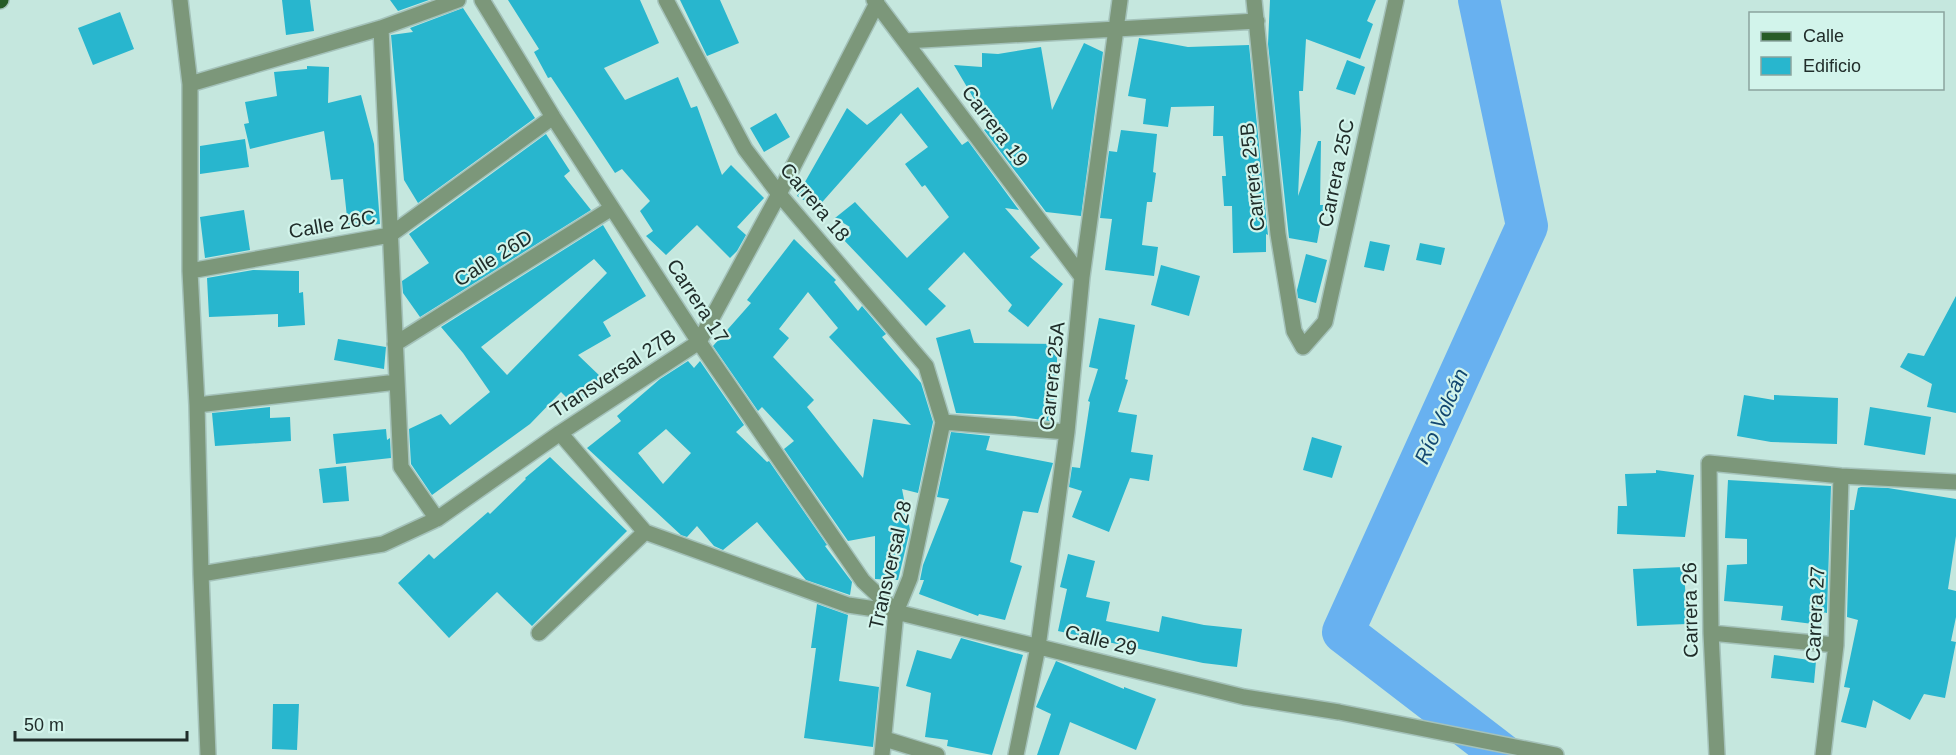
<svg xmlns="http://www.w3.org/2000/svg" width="1956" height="755" font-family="Arial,sans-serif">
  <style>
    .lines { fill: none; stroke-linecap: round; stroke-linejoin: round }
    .river { stroke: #68b1f0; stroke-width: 42 }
    .building { fill: #28b6ce; fill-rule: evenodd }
    .minor-casing { stroke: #a4c2ba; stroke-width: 18 }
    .major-casing { stroke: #a4c2ba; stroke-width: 18 }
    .minor { stroke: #7c977a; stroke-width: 15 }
    .major { stroke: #275c27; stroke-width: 15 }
    .labels { text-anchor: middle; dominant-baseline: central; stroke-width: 4.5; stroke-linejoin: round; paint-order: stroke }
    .street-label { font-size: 20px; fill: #202d2a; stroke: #d2f4eb }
    .water-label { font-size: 21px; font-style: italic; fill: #124770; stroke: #d2f4eb }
  </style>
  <rect width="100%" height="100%" fill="#c5e7de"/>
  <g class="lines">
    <path class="river" d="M1479 0 1527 226 1343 632 1503 755"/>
  </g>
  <path class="building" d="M282 0H310L314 31 286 35Z
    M390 0H429L398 11Z
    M508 0H640L659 43 604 68 625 100 678 77 691 108 697 106 722 175 731 165 764 198 737 227 746 235 737 251 730 258 697 225 666 255 646 236 653 231 640 211 650 201 622 169 615 173 551 77 548 78 534 52 539 49Z
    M680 0H720L739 43 707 56Z
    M1270 0H1376L1367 21 1373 24 1360 59 1306 39 1303 91H1299L1301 130 1298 196 1318 141H1321L1320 205H1324L1317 243 1289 238 1268 44Z
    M463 8 535 118 418 203 404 180 391 35 413 32 410 28Z
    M120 12 134 49 93 65 78 28Z
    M1139 38 1188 47 1249 45 1268 235 1266 234V252L1233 253 1232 206H1224L1222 176H1226L1223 136H1213L1214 106 1171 107 1168 127 1143 124 1146 99 1128 96Z
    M1084 43 1103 52 1081 216 1046 212 984 130 990 126 954 65 982 67V53L998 54 1041 47 1052 110Z
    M1347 60 1365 67 1355 95 1336 89Z
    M307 66 329 67 328 103 361 95 374 144 380 224 348 227 343 179 331 180 324 131 250 149 244 124 249 123 245 102 277 96 274 72 307 69Z
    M918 87 962 145 968 141 1019 210 1005 208 1040 248 1030 257 1063 284 1028 327 1008 311 1012 305 964 252 928 289 946 306 926 326 840 236 850 227 835 218 855 202 907 258 949 217 925 185 922 187 905 164 928 147 901 113 817 208 797 196 847 108 867 125Z
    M776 113 790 137 764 152 750 128Z
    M1121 130 1157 134 1153 172 1156 173 1152 202H1147L1142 245 1158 247 1154 276 1105 270 1112 219 1100 218 1109 151 1117 152Z
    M546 134 570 171 564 176 591 210 420 317 403 293 402 281 429 263 409 234Z
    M245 139 249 167 200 174V146Z
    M244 210 250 250 205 258 200 217Z
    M603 225 646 296 603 322 611 336 578 355 602 378 575 406 561 392 530 424 432 495 411 464 409 429 441 414 450 425 490 392 463 353 441 327ZM594 259 607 273 507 375 481 347Z
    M794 239 836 280 834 282 858 311 862 306 886 334 882 337 921 383 933 422 918 493 902 489 910 530 898 580 875 579V536L848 541 784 449 794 441 762 407 758 411 713 346 751 303 747 300ZM808 292 838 328 829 337 911 425 873 419 863 478 807 407 814 400 773 357 789 338 779 329Z
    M1370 241 1390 245 1384 271 1364 267Z
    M1420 243 1445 248 1441 265 1416 260Z
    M1306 254 1327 260 1316 303 1298 298 1297 290Z
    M1161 265 1200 276 1189 316 1151 305Z
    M253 270 299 271V293L303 292 305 325 278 327V314L209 317 207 278Z
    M1956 296V413L1927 407 1932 384 1900 367 1908 353 1924 356Z
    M1099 318 1135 325 1125 379 1128 380 1118 412 1137 415 1131 452 1153 455 1149 481 1130 478 1109 532 1072 517 1082 491 1069 487 1072 467 1080 468 1090 402 1088 401 1098 369 1089 367Z
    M970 329 974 343 1057 344V382L1050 421 1015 416 956 413 936 338Z
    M338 339 386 347 384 369 334 360Z
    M688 361 694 368 700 361 744 425 736 432 767 462 769 461 827 545 825 546 852 582 850 595 806 580 757 522 723 550 714 546 697 526 687 537 681 535 587 448 621 421 617 416 660 379ZM666 429 691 453 663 484 638 453Z
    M1744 395 1774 400V395L1838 398 1837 444 1771 442 1737 436Z
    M270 407V418L290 417 291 441 215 446 212 413Z
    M1870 407 1931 417 1925 455 1864 445Z
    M386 429 387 440 390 438 391 458 336 464 333 434Z
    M951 432 990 436 986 450 1053 463 1038 513 1023 511 1010 562 1022 566 1005 620 979 614 978 616 919 594 924 580H920L923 565 949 499 937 497Z
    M1312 437 1342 446 1332 478 1303 470Z
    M550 457 627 531 532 626 497 592 449 638 398 583 429 554 434 559 488 512 490 514 526 479 525 478Z
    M346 466 349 501 323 503 319 469Z
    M1656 470 1694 475 1685 537 1617 534 1618 506H1627L1625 474 1656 473Z
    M1728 480 1831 486 1827 613 1822 612 1821 625 1781 620 1783 606 1724 601 1727 565 1747 564V539L1725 538Z
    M1861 487 1888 488 1956 499V536L1948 589 1956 591V617L1951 641 1956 642 1945 698 1924 694 1910 720 1873 700 1866 728 1841 722 1850 688 1844 687 1858 620 1847 617 1850 510H1854L1858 488Z
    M1068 554 1095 561 1086 597 1110 602 1106 621 1159 632 1162 616 1204 625 1242 629 1237 667 1203 663 1058 631 1067 589 1060 587Z
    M1684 567 1687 624 1637 626 1633 569Z
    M817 604 848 615 839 681 879 687 873 747 804 738 816 648H811Z
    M961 638 1023 655 992 755 947 746 948 740 925 737 931 693 906 686 917 650 951 659Z
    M1774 655 1816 661 1814 683 1771 678Z
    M1056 661 1124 689V687L1156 699 1136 750 1070 722 1059 755H1037L1051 714 1036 707Z
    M273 704H299L297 750 272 749Z"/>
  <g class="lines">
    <g class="minor-casing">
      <path id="minor" d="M180 0 190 84V271L197 405 201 574 208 755
        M482 0 553 117 699 342 863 581 896 612
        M666 0 745 149 779 194 926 366 943 422 910 578 896 612 882 755
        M874 0 1082 277
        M1254 0 1278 234 1294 331 1303 347 1325 322 1396 0
        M381 28 401 467 437 519
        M905 41 1257 21
        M190 84 381 28 458 0
        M190 271 390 235 553 117
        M395 344 612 208
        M197 405 397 382
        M943 422 1067 432
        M560 433 645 532 848 605 896 612 1244 697 1339 712 1556 755
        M201 574 383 544 437 519 560 433 699 342 779 194 877 3
        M539 633 645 532
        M1711 633 1836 645
        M885 739 937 755
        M1016 755 1038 647 1067 432 1082 277 1120 0
        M1717 755 1711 633 1709 463 1841 476 1956 482
        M1823 755 1836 645 1841 476"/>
    </g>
    <g class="major-casing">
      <path id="major" d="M0 1 1 0"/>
    </g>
    <use href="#minor" class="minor"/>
    <use href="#major" class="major"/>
  </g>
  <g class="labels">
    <g class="street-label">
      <text transform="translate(995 126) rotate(53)">Carrera 19</text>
      <text transform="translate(1336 173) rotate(-78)">Carrera 25C</text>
      <text transform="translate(1252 177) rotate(-96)">Carrera 25B</text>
      <text transform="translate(815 202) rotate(50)">Carrera 18</text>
      <text transform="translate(332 224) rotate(-10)">Calle 26C</text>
      <text transform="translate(493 258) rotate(-32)">Calle 26D</text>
      <text transform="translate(698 301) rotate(57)">Carrera 17</text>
      <text transform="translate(613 373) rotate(-33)">Transversal 27B</text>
      <text transform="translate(1052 376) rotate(-84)">Carrera 25A</text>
      <text transform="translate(890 565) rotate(-77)">Transversal 28</text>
      <text transform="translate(1690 610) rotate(-91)">Carrera 26</text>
      <text transform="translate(1815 614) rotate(-87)">Carrera 27</text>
      <text transform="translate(1101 640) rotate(14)">Calle 29</text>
    </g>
    <g class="water-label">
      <text transform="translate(1441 416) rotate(-66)">Río Volcán</text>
    </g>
  </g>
  <rect x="1749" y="12" width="195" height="78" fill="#d2f4eb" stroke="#8ba49e" stroke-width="1.5"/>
  <rect x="1761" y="32" width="30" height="9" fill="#275c27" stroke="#8ba49e" stroke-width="1.5"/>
  <text x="1803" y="42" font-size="18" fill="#202d2a">Calle</text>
  <rect x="1761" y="57" width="30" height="18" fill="#28b6ce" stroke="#8ba49e" stroke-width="1.5"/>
  <text x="1803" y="72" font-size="18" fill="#202d2a">Edificio</text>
  <path d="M15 731v9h172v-9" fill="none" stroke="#202d2a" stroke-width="3"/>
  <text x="24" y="731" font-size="18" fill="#202d2a" stroke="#d2f4eb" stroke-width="4.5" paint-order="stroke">50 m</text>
</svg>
